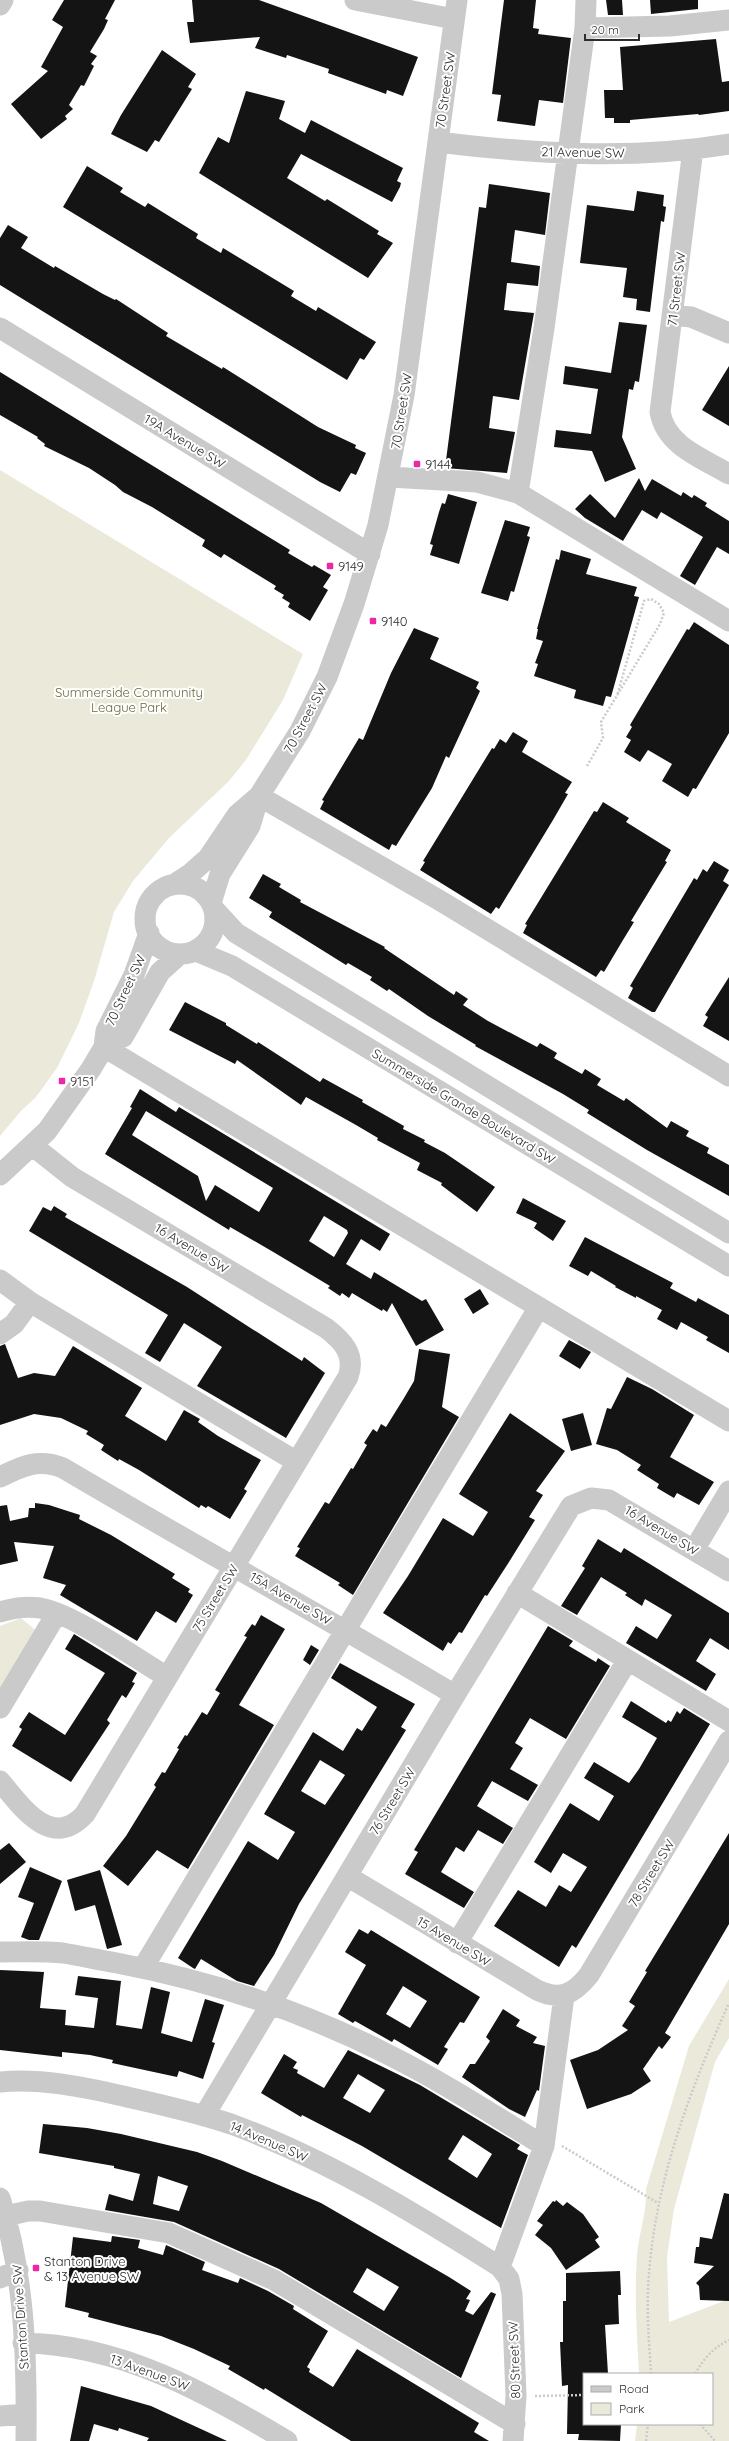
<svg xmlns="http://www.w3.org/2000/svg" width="729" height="2441" font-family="Quicksand,sans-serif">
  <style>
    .green { fill: #ebeada }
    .building { fill: #141414; fill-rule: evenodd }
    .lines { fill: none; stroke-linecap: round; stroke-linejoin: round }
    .path { stroke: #cacaca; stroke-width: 2.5; stroke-dasharray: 2 2; stroke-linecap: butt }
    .minor { stroke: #cacaca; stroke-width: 21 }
    .poi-dot { fill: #eb28a5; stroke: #fff; stroke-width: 1.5 }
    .labels { text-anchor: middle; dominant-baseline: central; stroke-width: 4; stroke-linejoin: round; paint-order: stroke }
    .street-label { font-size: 13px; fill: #2d2d2d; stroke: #fff }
    .poi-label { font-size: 13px; fill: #2d2d2d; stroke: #fff; text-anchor: start }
    .park-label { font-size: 13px; fill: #6a6839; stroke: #fff }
  </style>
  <rect width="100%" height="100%" fill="#fff"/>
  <path class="green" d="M0 470 303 654 283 700 246 760 229 781 169 838 133 881 114 912 94 981 79 1023 57 1068 36 1097 21 1111 0 1136Z
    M21 1618 40 1634 0 1697V1626Z
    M729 1979V2038L715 2062 674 2209 667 2257 669 2322 729 2299V2441H635L637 2424H712V2374H639C637 2334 634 2295 637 2255 639 2232 647 2213 646 2189L689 2046Z"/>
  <path class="building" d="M64 0H115L105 19 108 20 104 29 90 52 97 56 91 64 94 66 84 86 81 85 69 105 73 109 65 116 67 119 41 139 11 104 48 71 41 67 63 27 52 20Z
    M192 0H259L418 57 403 96 387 90 386 94 328 73 329 69 287 55 286 58 255 48 260 37 190 43 187 22H194Z
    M504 0H536L533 28 539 29 538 34 571 38 563 103 539 100 535 126 497 121 501 95 492 94Z
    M606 0H622L623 15H608Z
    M650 0H698V9L651 14Z
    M716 39 722 82 729 81V111L699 115 698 114 630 120V123H614V118H605L604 90H623L620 47Z
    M162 50 196 74 188 87 192 89 159 142 155 140 147 152 111 134 121 115Z
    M246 91 285 101 279 119 305 133 311 120 403 168 397 181 401 183 400 187 392 202 301 154 287 178 325 201 327 199 379 231 377 234 393 243 368 278 199 173 218 137 229 143Z
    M87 166 123 188 120 192 145 207 148 203 198 234 196 238 221 253 223 248 294 291 291 296 316 311 318 307 376 342 364 360 360 358 347 380 63 207Z
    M489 184 550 193 545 235 515 230 511 262 540 266 538 286 507 283 504 310 534 313 519 400 493 396 489 428 515 432 507 473 445 468 479 207 486 208Z
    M637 191 664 195 663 206 666 207 664 222 661 221 650 312 636 310 637 299 623 297 627 268 580 263 587 205 634 211Z
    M8 225 28 237 21 248 54 268 55 266 103 294 115 300 116 299 168 333 166 336 222 369 223 367 318 427 356 445 355 448 366 453 356 475 351 473 340 492 320 482 0 285V238Z
    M619 322 647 325 639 382 635 381 633 390 629 389 622 437 636 469 605 482 592 451 554 447 556 430 591 434 598 389 563 384 565 366 611 373Z
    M729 366V426L702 410Z
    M0 372 290 550 288 553 312 567 314 565 331 575 323 587 328 590 310 621 288 607 290 603 282 598 284 595 274 589 276 586 224 554 221 558 202 546 205 540 152 507 123 492 115 485 89 468 44 446 45 444 37 438 38 437 0 415Z
    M639 478 645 491 652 479 681 496 683 492 692 498 694 495 707 503 705 506 729 521V554L717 547 695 585 680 576 703 537 661 512 657 519 642 510 623 541 585 518 575 509 590 494 615 518Z
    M448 494 477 502 459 564 430 555 433 545 430 544 439 512 442 503 445 504Z
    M505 520 530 527 527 536 530 537 514 592 511 591 508 601 481 593Z
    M561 550 591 559 586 574 637 587 634 596 639 597 611 697 606 696 603 706 574 698 576 690 534 676 538 664 535 663 543 641 536 639 538 629H537L556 559 559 560Z
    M694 622 729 645V733L696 789 693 788 688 797 662 781 672 764 648 750 640 762 624 752 631 740 626 737 632 727 630 725 687 629 689 630Z
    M414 628 439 638 430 659 479 682 476 688 480 691 449 758 446 756 432 788 396 846 392 844 389 850 320 809 324 801 322 800 359 738 363 740 391 673Z
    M513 732 528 741 522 752 572 782 565 793 568 794 553 820 499 909 496 907 491 914 420 870 425 862 423 861 492 748 494 749 500 739 506 743Z
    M603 802 629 818 626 822 671 850 665 861 667 862 631 921 634 922 623 940 604 972 601 970 596 977 523 933 527 925 525 924 594 811 597 812Z
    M714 861 729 870 723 881 729 885 655 1012H652L628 998 633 988 630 986 694 878 697 880 703 869 707 872Z
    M263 874 281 884 279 887 301 900 300 902 385 947 384 948 454 995 456 991 468 999 463 1005 488 1021 537 1047 540 1043 557 1053 554 1058 582 1074 585 1069 601 1079 597 1085 624 1101 626 1098 667 1128 671 1121 689 1131 686 1136 709 1148 707 1153 729 1165V1196L647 1150 587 1113 589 1110 563 1094 475 1046 476 1045 428 1016 389 989 387 991 370 980 372 977 348 963 346 965 269 917 272 912 249 898Z
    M729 977V1041L703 1026 708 1017 705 1015Z
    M185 1002 226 1023V1025L257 1044 258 1042 320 1082 323 1078 363 1100 362 1102 404 1126 403 1129 425 1140 424 1142 445 1153 495 1187 477 1212 441 1185 442 1183 417 1170 420 1163 377 1140 378 1138 356 1125 306 1097 301 1105 237 1060 235 1064 169 1030Z
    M140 1089 176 1112 179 1107 390 1234 380 1251 361 1239 346 1264 371 1279 374 1272 422 1301 426 1299 444 1330 416 1346 392 1303 387 1312 383 1309 382 1311 352 1293 349 1298 342 1293 340 1296 328 1288 330 1286 275 1253 230 1227 229 1230 105 1154 132 1108 130 1107ZM146 1111 273 1188 259 1212 215 1185 206 1201 198 1176 132 1135ZM324 1216 347 1230 348 1233 334 1257 309 1241Z
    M523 1198 566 1221 553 1241 534 1228 537 1223 516 1213Z
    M54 1206 67 1214 65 1217 187 1287 302 1361 304 1357 325 1373 286 1438 197 1386 222 1347 184 1323 160 1362 145 1353 168 1315 29 1231 43 1207 51 1211Z
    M585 1237 673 1283 670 1288 696 1302 698 1298 729 1315V1353L706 1340 708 1337 681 1322 677 1330 657 1319 662 1310 636 1296V1298L615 1287 616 1286 591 1271 588 1276 569 1266Z
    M480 1289 489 1304 473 1314 464 1299Z
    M569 1340 591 1352 580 1369 559 1356Z
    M5 1344 18 1378 34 1373 55 1376 73 1346 142 1388 125 1416 166 1441 184 1410 200 1419 198 1422 218 1436 261 1460 244 1489 247 1491 230 1519 208 1506 206 1508 201 1505 199 1508 139 1470 119 1459 118 1461 101 1450 104 1445 86 1434 88 1431 61 1418 34 1414 0 1425V1346Z
    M419 1349 450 1354 442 1407 459 1417 353 1595 338 1585 340 1583 295 1556 300 1548 297 1547 325 1502 329 1504 351 1468 353 1469 367 1445 364 1443 373 1429 377 1432 381 1424 386 1427 404 1398 414 1381Z
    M627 1377 652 1389 694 1415 670 1457 714 1482 699 1505 677 1493 674 1498 657 1488 659 1484 637 1470 641 1465 617 1450 596 1444 607 1408 611 1409Z
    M510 1413 565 1451 536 1491 543 1495 529 1517 535 1520 509 1562 487 1596 485 1595 462 1633 459 1632 451 1644 448 1642 443 1651 383 1613 408 1576 443 1518 473 1536 488 1512 459 1494Z
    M583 1413 592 1445 571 1451 562 1419Z
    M35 1503 49 1505 80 1515 79 1519 111 1535 175 1574 172 1578 190 1589 188 1592 193 1595 176 1623 156 1611 137 1641 60 1595 66 1585 43 1578 54 1546 14 1542 18 1561 0 1565V1506L7 1505 10 1521 28 1517 29 1508H35Z
    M598 1539 621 1553 624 1548 729 1613V1650L710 1638 696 1661 716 1674 706 1691 626 1643 636 1626 657 1639 672 1615 645 1599 642 1606 625 1595 627 1593 601 1577 577 1615 561 1606 585 1568 582 1566Z
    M261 1615 285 1629 239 1705 274 1725 188 1869 157 1850 128 1886 103 1866 126 1836 156 1787 154 1785 162 1772 165 1773 179 1749 177 1748 185 1735 187 1736 202 1712 207 1715 220 1693 215 1690 247 1637 244 1636 252 1624 255 1626Z
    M548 1626 573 1641 569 1646 596 1662 598 1658 610 1666 566 1739 530 1718 515 1743 523 1748 510 1769 538 1785 528 1801 492 1781 477 1806 513 1828 503 1844 478 1830 464 1852 456 1847 441 1872 474 1892 464 1908 405 1874 418 1852 414 1850 432 1820Z
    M74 1634 137 1673 132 1682 135 1683 126 1698 122 1695 107 1720 110 1723 71 1782 12 1746 22 1729 19 1727 29 1712 65 1735 105 1673 65 1649Z
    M311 1645 319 1650 310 1665 303 1660Z
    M340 1663 415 1704 401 1727 406 1730 299 1904 274 1955 254 1986 237 1981 201 1959 195 1969 193 1968 178 1958 248 1841 278 1860 295 1832 264 1814 313 1732 343 1751 357 1728 362 1731 377 1707 331 1678ZM320 1760 345 1775 325 1805 301 1791Z
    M631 1701 666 1723 668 1720 671 1722 677 1711 680 1714 684 1708 710 1724 576 1948 572 1945 559 1967 494 1926 518 1890 546 1907 559 1885 571 1892 587 1867 563 1853 551 1873 534 1862 570 1803 599 1821 614 1796 584 1778 594 1762 629 1783 639 1769 657 1738 622 1717Z
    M729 1833V1924L665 2033 671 2037 662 2049 659 2046 643 2069 651 2081 631 2094 587 2109 570 2060 598 2050 628 2030 622 2026 635 2006 629 2002 647 1972 645 1971Z
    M9 1843 26 1862 0 1884V1850Z
    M30 1867 62 1881 39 1940H29L21 1937 34 1903 18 1897Z
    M100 1870 122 1945 107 1949 95 1905 75 1911 67 1880Z
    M359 1929 368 1934 371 1930 480 1997 464 2023 460 2022 444 2047 448 2049 438 2065 394 2039 392 2042 355 2021 353 2023 338 2014 366 1965 345 1952ZM403 1986 427 2001 410 2028 386 2014Z
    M0 1970 44 1972 40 2008 66 2010 65 2025 94 2028 98 1998 75 1995 78 1976 121 1981 116 2025 142 2029 151 1987 170 1992 161 2033 192 2042 205 1999 224 2005 212 2042 215 2043 203 2079 179 2071 177 2077 112 2063 113 2060 90 2055 62 2052V2057L0 2050Z
    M503 2009 520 2020 516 2026 537 2037 533 2043 545 2046 539 2091 537 2090 525 2117 509 2109 462 2077 470 2064H475L490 2041 486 2037Z
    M348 2050 420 2085 520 2145 517 2149 528 2155 501 2228 362 2146 302 2115 301 2117 261 2093 284 2054 297 2062 293 2068 298 2070 297 2073 324 2088ZM358 2074 385 2090 370 2113 343 2098ZM463 2135 492 2154 477 2178 448 2159Z
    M43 2124 87 2128 121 2134 197 2152 222 2161 321 2203 449 2277 471 2291 466 2299 470 2300 465 2311 473 2315 491 2292 496 2294 461 2378 279 2269 174 2222 105 2210 109 2194 133 2201 140 2174 114 2168V2166L39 2153ZM158 2176 188 2186 179 2211 153 2204ZM367 2268 399 2287 384 2311 353 2292Z
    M724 2193 729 2194V2301L700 2300 699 2286 696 2283 714 2266 694 2263 696 2247H699L700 2237 712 2239Z
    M556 2200 563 2206 567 2202 583 2214 599 2237 595 2240 600 2247 566 2270 551 2248 535 2235 543 2225 537 2221 553 2201 555 2202Z
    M112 2236 140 2240 138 2248 163 2255 166 2245 205 2262 202 2270 238 2283 240 2278 268 2291 294 2306 293 2309 328 2331 307 2367 310 2369 309 2372 333 2387 357 2349 479 2423 474 2432 489 2441H351L265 2388 264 2390 228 2369 230 2366 194 2349 161 2336 88 2317 89 2313 65 2307 73 2237 111 2242Z
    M620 2271 621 2295H618L619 2324 605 2325 608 2374H584V2424H621L620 2441 578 2440 579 2434H567L568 2385 562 2386 560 2342H563V2301H566V2273Z
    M81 2386 151 2406 227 2441H147L149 2438 119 2428 118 2431 94 2424 89 2441H70Z"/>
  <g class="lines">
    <path class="path" d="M587 766 603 738 601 722 660 624 664 613 659 604 651 599 644 601 617 696
      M562 2146 658 2203
      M651 2374C649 2341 646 2307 649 2274 656 2179 690 2090 729 2003
      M695 2374C704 2358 713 2348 729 2340
      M535 2396 584 2395
      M700 2424 715 2441
      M646 2441 648 2424"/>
    <path class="minor" d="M355 0 454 19
      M0 5 3 0
      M585 28 670 26 729 20
      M438 142C534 154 633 160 729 144
      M693 149 660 412C666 446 702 458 729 474
      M672 315 691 317 729 333
      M0 328 370 554
      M389 477 477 482 518 493 729 621
      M518 493 544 328 585 28 586 0
      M259 796 439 900 729 1076
      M145 919a35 35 0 1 1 70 0a35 35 0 1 1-70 0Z
      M173 885 190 874 208 858 237 815 259 796
      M211 903 220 874 250 826 259 796 300 731 327 677 354 604 378 525 404 395 457 0
      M214 909 236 933 729 1233
      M196 951 232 966 729 1266
      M104 1047 729 1421
      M104 1047 123 1037 160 972 180 954
      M0 1175 47 1131 91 1069 104 1047 106 1031 134 975 149 933
      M0 1280 30 1302 297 1462
      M0 1334 14 1324 30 1302
      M0 1477C22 1466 39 1458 63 1468 193 1545 325 1617 455 1695
      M694 1550 729 1491
      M517 1593 729 1721
      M0 1612C13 1608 26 1606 40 1608 74 1614 135 1658 167 1677
      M0 1708 57 1613
      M0 1781C21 1806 51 1851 85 1814L348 1377C356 1355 343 1341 326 1328L72 1177 33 1146
      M347 1876 537 1990C560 2001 574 1994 589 1975L729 1741
      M457 1943 627 1661
      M0 1952C21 1952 43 1951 63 1953 81 1956 99 1960 117 1963 211 1981 300 2010 385 2053 440 2080 492 2114 544 2146
      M143 1968 539 1307
      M0 2082C40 2078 84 2087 123 2096 159 2104 196 2112 231 2124 326 2159 415 2213 500 2267L509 2279 512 2294 516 2396 513 2441
      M204 2116 455 1695 571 1506 591 1498 609 1500 729 1571
      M0 2198C25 2276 27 2359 26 2441
      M6 2216 28 2211H40L169 2233 274 2280 515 2424
      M500 2267 544 2146 564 1996
      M0 2278 18 2270
      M23 2343C120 2344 207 2393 287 2441
      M0 2416 26 2414"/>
  </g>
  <g class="poi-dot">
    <rect x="413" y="460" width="8" height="8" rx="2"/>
    <rect x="326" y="562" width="8" height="8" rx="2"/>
    <rect x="369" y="617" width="8" height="8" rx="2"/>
    <rect x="58" y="1077" width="8" height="8" rx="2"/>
    <rect x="32" y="2264" width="8" height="8" rx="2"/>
  </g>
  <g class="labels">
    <g class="street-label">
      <text transform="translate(445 90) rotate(-82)">70 Street SW</text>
      <text transform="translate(583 152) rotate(1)">21 Avenue SW</text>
      <text transform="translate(676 289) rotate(-83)">71 Street SW</text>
      <text transform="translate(401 411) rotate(-81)">70 Street SW</text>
      <text transform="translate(185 441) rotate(31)">19A Avenue SW</text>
      <text transform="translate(305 718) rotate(-62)">70 Street SW</text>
      <text transform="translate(125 990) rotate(-65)">70 Street SW</text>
      <text transform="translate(464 1106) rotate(31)">Summerside Grande Boulevard SW</text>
      <text transform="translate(192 1248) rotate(31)">16 Avenue SW</text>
      <text transform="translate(662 1530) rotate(31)">16 Avenue SW</text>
      <text transform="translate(215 1598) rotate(-59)">75 Street SW</text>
      <text transform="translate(291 1598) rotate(30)">15A Avenue SW</text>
      <text transform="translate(392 1801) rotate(-59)">76 Street SW</text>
      <text transform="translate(651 1873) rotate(-59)">78 Street SW</text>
      <text transform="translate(454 1941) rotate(31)">15 Avenue SW</text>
      <text transform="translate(269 2141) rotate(23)">14 Avenue SW</text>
      <text transform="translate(20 2317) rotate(-94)">Stanton Drive SW</text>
      <text transform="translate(514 2360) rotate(-92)">80 Street SW</text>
      <text transform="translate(150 2372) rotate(20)">13 Avenue SW</text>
    </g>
    <g class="poi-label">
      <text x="425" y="464">9144</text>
      <text x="338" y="566">9149</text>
      <text x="381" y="621">9140</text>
      <text x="70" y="1081">9151</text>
      <text x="44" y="2261">Stanton Drive<tspan x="44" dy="15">&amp; 13 Avenue SW</tspan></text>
    </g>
    <g class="park-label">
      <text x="129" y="692">Summerside Community<tspan x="129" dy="15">League Park</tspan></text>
    </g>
  </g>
  <rect x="583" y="2373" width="130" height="52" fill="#ffffff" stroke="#ababab"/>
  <rect x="591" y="2386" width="20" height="6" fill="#cacaca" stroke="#ababab"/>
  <text x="619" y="2393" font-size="12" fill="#2d2d2d">Road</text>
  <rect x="591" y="2403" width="20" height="12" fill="#ebeada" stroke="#ababab"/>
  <text x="619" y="2413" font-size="12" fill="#2d2d2d">Park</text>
  <path d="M585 34v6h54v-6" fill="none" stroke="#2d2d2d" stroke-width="2"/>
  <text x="591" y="34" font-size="12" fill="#2d2d2d" stroke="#ffffff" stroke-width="3" paint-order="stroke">20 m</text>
</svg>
